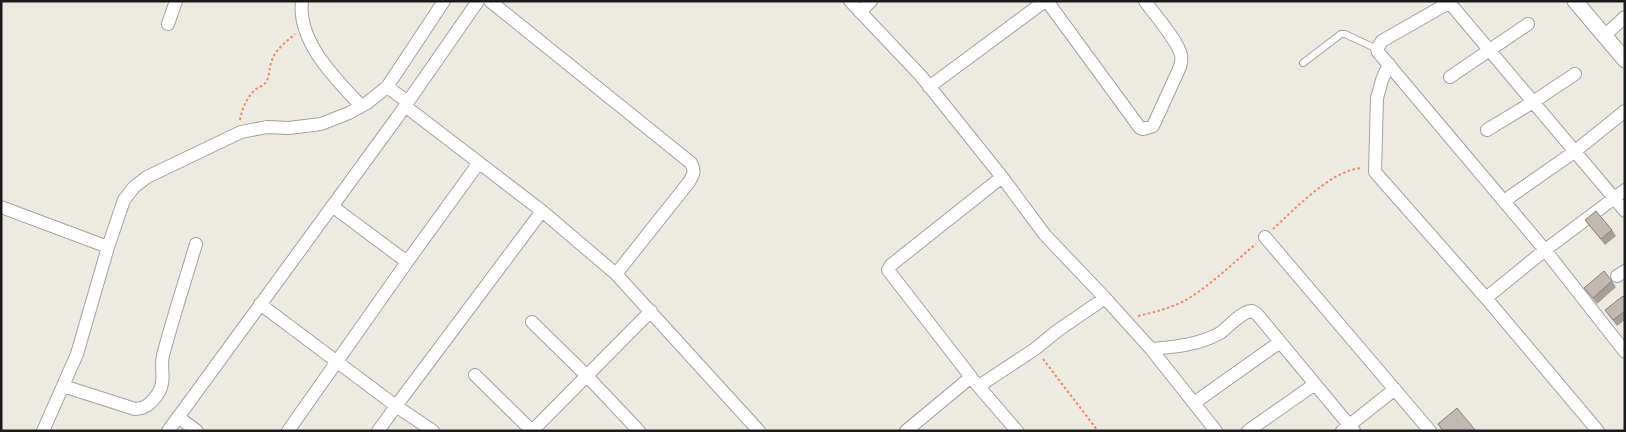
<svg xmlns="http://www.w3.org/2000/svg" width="1626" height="432" font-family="'Sofia Sans Condensed',sans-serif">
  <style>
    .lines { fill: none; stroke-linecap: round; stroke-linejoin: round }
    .service-casing { stroke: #a2a2a2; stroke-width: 8 }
    .minor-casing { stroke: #a2a2a2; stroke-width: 14 }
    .tertiary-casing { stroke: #a2a2a2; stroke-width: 17 }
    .path { stroke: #f2886c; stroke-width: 2; stroke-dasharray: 2.5 2.5; stroke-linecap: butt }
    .service { stroke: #fff; stroke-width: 6 }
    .minor { stroke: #fff; stroke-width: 12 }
    .tertiary { stroke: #fff; stroke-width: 15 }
    .wall { fill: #a69f98 }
    .building { fill: #c1b9b1; stroke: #87827c }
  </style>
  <rect width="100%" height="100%" fill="#eceae1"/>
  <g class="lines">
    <g class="service-casing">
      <path id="service" d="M1303 63 1341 34H1345L1377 49"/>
    </g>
    <g class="minor-casing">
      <path id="minor" d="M302 1C297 42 336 79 361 106
        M490 1 691 163C695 171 694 174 689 182L616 274
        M850 1 921 76 1002 177 891 265 888 270 971 377 906 431
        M1047 1 1140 128 1143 129 1153 126 1180 67C1181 63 1182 59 1181 55 1178 41 1154 14 1145 1
        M1448 1 1625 211
        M1452 1 1382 41 1377 49 1378 52 1545 250 1625 352
        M860 12 871 1
        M168 24 176 1
        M1604 36 1625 17
        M1389 64 1382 80 1377 98 1375 172 1486 298 1598 431
        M1450 77 1528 24
        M387 87 408 102
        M929 87 1045 1
        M405 106 542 211 616 274 759 431
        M1487 130 1533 102 1575 74
        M1002 177 1045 235 1105 298 1151 349 1216 431
        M1504 201 1574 152 1625 111
        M332 206 407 262
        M1 207 108 247 77 354 43 431
        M1265 237 1430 431
        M108 247 124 200 134 187 147 177 241 132 267 127 289 128 321 124 349 113 367 103 387 87 444 1
        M1617 276 1625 271
        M1486 298 1545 250 1625 190
        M260 304 396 406 542 211
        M532 322 586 375 639 431
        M1151 349C1174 347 1199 345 1220 333 1229 327 1240 312 1252 311L1257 314 1354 431
        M475 375 530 429H534L651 311
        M974 381 1017 431
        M63 386 135 409C146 409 153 402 159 392 166 380 160 368 163 355 173 318 185 281 196 244
        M979 386 1035 349 1057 331 1105 298
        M1194 403 1280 342
        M178 417 197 431
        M168 431 396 119 478 1
        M288 431 407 262 478 164
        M378 431 396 406 433 431
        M1248 431 1315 384
        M1342 431 1395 389"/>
    </g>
    <g class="tertiary-casing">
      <path id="tertiary" d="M1575 1 1625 60"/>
    </g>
    <path class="path" d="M240 120C242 108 247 97 256 89 259 87 263 86 266 82 270 76 269 67 272 60 276 49 286 42 295 34
      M1273 229C1295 209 1331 170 1362 168
      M1138 316C1155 312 1171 308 1186 300 1211 285 1233 263 1256 244
      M1043 359 1098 431"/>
    <use href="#service" class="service"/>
    <use href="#minor" class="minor"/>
    <use href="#tertiary" class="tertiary"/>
  </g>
  <path class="wall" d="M1585 220 1612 230 1616 236 1605 245Z
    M1612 281 1616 287 1597 304 1584 288Z
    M1625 298V320L1617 326 1605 310Z"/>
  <path class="building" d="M1596 211 1612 230 1601 239 1585 220Z
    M1604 271 1612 281 1593 298 1584 288Z
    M1623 296 1625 298V311L1613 320 1605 310Z
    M1457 408 1476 431H1443L1438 424Z"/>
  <rect width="1626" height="432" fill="none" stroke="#1b1b1b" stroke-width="5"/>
</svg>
